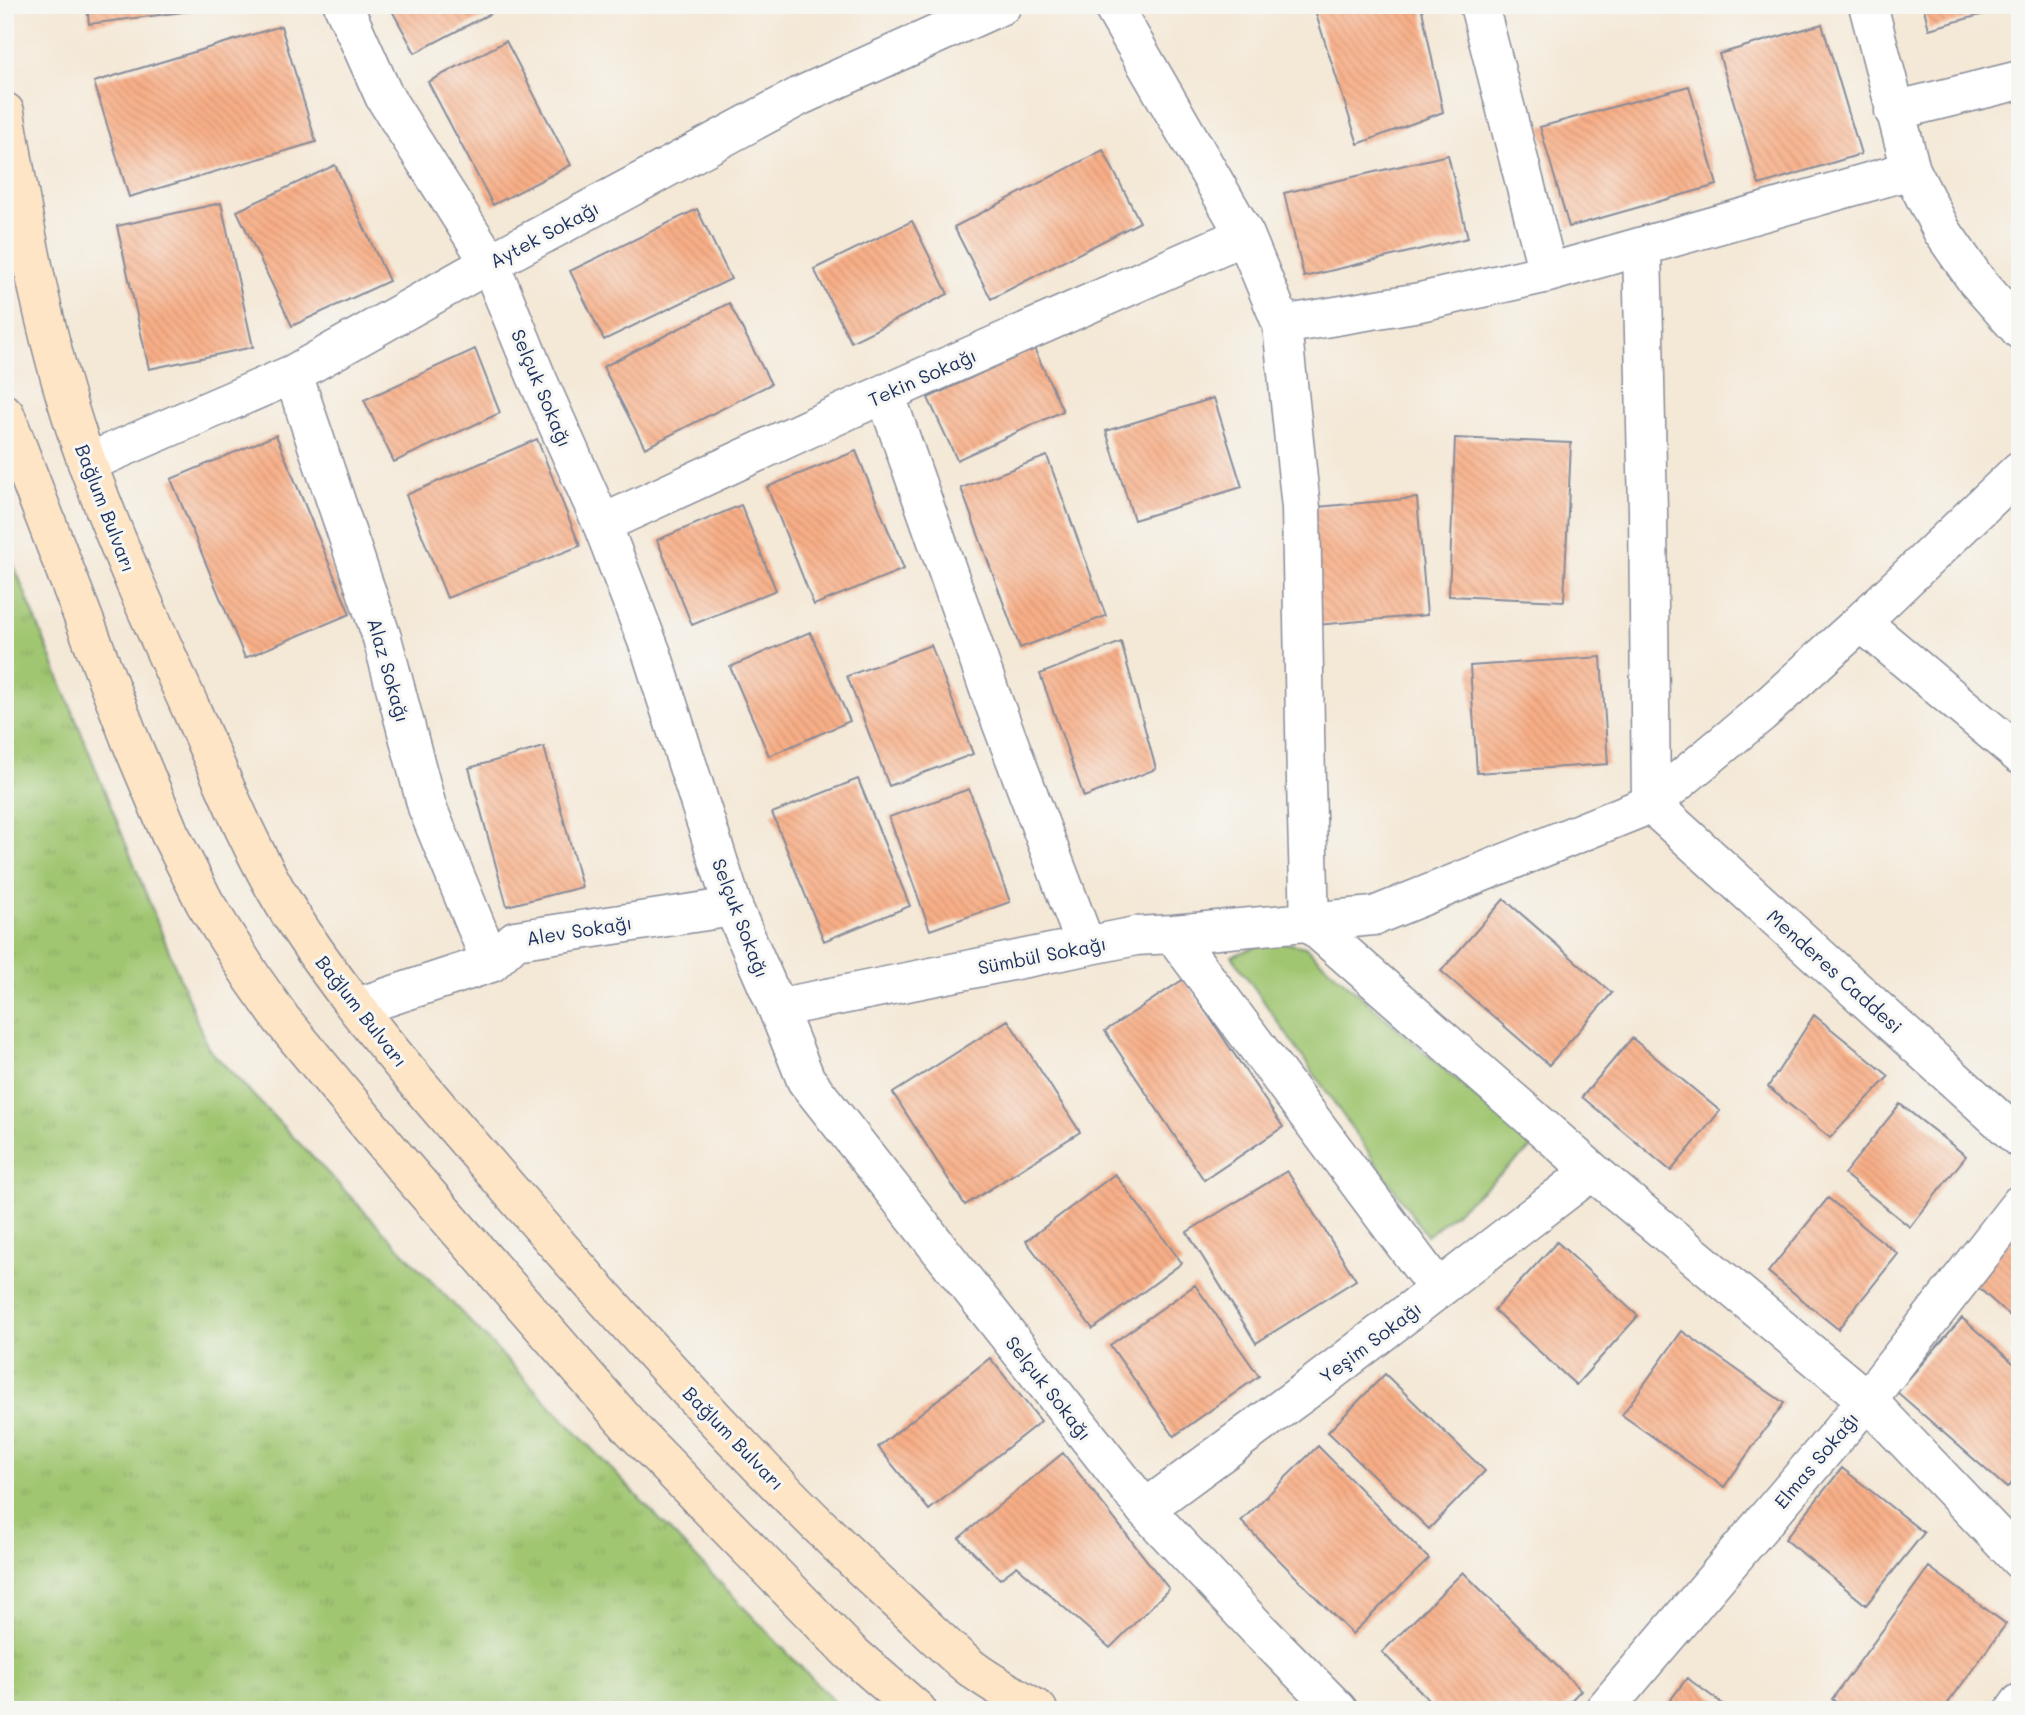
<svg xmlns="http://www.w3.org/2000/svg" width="2025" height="1715" font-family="Mali,sans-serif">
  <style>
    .grass { fill: url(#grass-tufts); stroke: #5e7a68; stroke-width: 2 }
    .park { fill: #a0c671; stroke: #5e7a68; stroke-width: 2 }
    .building { fill: url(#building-back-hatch) }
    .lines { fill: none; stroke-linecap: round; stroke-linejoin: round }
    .minor-casing { stroke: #888c9a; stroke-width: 41 }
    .tertiary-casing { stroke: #888c9a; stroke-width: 41 }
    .secondary-casing { stroke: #888c9a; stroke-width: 41 }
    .minor { stroke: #fff; stroke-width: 38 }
    .tertiary { stroke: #fff; stroke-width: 38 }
    .secondary { stroke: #fee5c5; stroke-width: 38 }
    .labels { text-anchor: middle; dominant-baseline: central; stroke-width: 6; stroke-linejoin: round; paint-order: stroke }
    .street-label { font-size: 19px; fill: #1b2f5e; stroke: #f6f6f2 }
  </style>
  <defs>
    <pattern id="grass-tufts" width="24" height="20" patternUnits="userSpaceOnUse" patternTransform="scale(1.75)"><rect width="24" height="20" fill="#a0c671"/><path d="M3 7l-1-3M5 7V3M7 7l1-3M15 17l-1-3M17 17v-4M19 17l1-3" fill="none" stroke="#89aa64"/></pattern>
    <pattern id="building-back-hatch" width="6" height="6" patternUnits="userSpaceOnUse" patternTransform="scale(1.75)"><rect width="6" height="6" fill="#f8ae86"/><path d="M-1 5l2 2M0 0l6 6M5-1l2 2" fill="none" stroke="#d49676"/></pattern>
  </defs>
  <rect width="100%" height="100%" fill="#f6f6f2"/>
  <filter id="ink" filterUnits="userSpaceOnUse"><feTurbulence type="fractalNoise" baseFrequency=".0143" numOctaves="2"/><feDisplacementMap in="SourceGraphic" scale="14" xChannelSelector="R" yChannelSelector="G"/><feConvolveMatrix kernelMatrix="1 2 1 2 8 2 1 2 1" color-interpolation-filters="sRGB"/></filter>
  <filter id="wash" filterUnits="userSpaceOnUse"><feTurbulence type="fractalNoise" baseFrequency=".00686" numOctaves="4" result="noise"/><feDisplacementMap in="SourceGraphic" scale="28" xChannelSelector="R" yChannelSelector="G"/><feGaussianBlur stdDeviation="1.57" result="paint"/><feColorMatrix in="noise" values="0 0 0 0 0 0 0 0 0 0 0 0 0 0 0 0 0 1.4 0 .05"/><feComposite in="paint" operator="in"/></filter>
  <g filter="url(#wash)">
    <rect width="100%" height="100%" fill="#f4e8d6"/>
    <path class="grass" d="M5 543 208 1048 842 1710H5Z"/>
    <path class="park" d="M1273 940 1305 947 1533 1147 1427 1236 1232 956Z"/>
    <g id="blocks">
      <path class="building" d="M87 5H221V7L89 24Z
        M389 5H489L493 12 415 53Z
        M1313 5H1421L1443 112 1358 144Z
        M1923 5H2001L2002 9 1929 29Z
        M1822 24 1861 154 1759 185 1719 54Z
        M281 26 316 142 129 197 94 82Z
        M506 41 571 165 493 205 428 82Z
        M1689 86 1717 185 1569 227 1540 127Z
        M1103 150 1140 222 991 299 954 227Z
        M1448 155 1468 238 1304 277 1284 193Z
        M335 165 389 281 292 326 237 211Z
        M221 203 253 347 149 369 117 226Z
        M697 209 731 279 604 340 570 271Z
        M912 221 948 294 851 342 814 269Z
        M729 303 771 384 645 448 603 367Z
        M1034 348 1063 411 957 460 928 398Z
        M475 349 500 413 394 462 364 400Z
        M1214 398 1242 487 1134 520 1106 431Z
        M276 435 350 614 245 658 171 479Z
        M1455 438 1571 443 1564 601 1449 596Z
        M537 439 580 546 447 598 406 495Z
        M856 451 904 569 814 605 767 487Z
        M1047 456 1106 616 1020 648 961 488Z
        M1417 498 1427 615 1317 625 1306 508Z
        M741 505 776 590 692 625 657 540Z
        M810 632 850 721 769 756 730 667Z
        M1121 642 1156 769 1084 797 1040 674Z
        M931 645 973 754 889 786 847 676Z
        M1601 657 1608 764 1477 773 1470 666Z
        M544 747 582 887 507 906 469 768Z
        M858 779 910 906 824 941 772 813Z
        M969 789 1010 902 930 930 889 817Z
        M1504 899 1612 993 1549 1065 1441 971Z
        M1184 979 1283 1127 1204 1180 1105 1031Z
        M1814 1015 1889 1076 1830 1138 1768 1087Z
        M1008 1020 1080 1132 965 1205 893 1093Z
        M1632 1038 1720 1111 1671 1171 1582 1097Z
        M1900 1104 1966 1156 1910 1227 1844 1174Z
        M1287 1171 1356 1280 1256 1343 1187 1232Z
        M1115 1174 1182 1263 1093 1329 1026 1241Z
        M1828 1198 1898 1254 1838 1329 1768 1272Z
        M2020 1229V1325L1972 1282Z
        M1557 1242 1638 1316 1576 1385 1494 1310Z
        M1195 1285 1259 1376 1174 1436 1110 1345Z
        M1962 1318 2020 1369V1474L2007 1488 1897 1392Z
        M1682 1331 1784 1403 1724 1487 1622 1415Z
        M990 1358 1041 1421 929 1510 878 1447Z
        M1385 1374 1485 1471 1429 1529 1328 1432Z
        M1318 1446 1429 1559 1352 1634 1241 1521Z
        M1063 1453 1169 1589 1110 1648 1017 1566 1000 1579 959 1538Z
        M1842 1468 1924 1533 1866 1605 1785 1539Z
        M1929 1567 2006 1624 1943 1710H1846L1832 1699Z
        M1463 1572 1581 1690 1562 1710H1439L1382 1652Z
        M1687 1678 1731 1710H1663Z"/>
    </g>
  </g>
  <g filter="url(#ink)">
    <use href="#blocks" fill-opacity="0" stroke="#888c9a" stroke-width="2"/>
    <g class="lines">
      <g class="minor-casing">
        <path id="minor" d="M1112 5 1245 235 1282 325 1301 508 1306 782 1310 923 1592 1171 1867 1400 2020 1560
          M1479 5 1548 273
          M1868 5 1911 170 1942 231 1976 280 2020 330
          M1894 111 2020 80
          M1282 325 1420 302 1548 273 1911 170
          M293 374 382 638 427 807 491 963
          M885 393 992 698 1086 946
          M87 463 293 374 490 263 800 96 1002 5
          M602 524 855 407 1245 235
          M1861 622 2020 755
          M1651 804 1761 713 1861 622 2020 470
          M1173 934 1438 1289
          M357 1007 491 963 515 940 733 907
          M777 1008 1136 936 1173 934 1374 916 1651 804 1648 511 1642 247
          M1145 1509 1311 1387 1592 1171
          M1604 1710 1867 1400 2020 1204
          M2015 1710 2020 1703"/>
      </g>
      <g class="tertiary-casing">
        <path id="tertiary" d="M343 5 384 96 490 263 536 376 602 524 652 654 733 907 777 1008 806 1080 1145 1509 1257 1628 1338 1710
          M1651 804 2020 1139"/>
      </g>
      <g class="secondary-casing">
        <path id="secondary" d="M5 112C25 231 46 351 88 465 118 548 155 629 191 709 220 774 247 843 284 904 337 990 404 1068 470 1144 538 1223 607 1302 678 1379 749 1456 822 1532 899 1602 923 1624 946 1648 971 1668 992 1684 1016 1696 1038 1710
          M5 414 130 739 170 834 205 903 253 979 282 1020 403 1166 632 1429 850 1652 917 1710"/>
      </g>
      <use href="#minor" class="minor"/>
      <use href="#tertiary" class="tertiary"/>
      <use href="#secondary" class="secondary"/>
    </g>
  </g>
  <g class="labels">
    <g class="street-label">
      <text transform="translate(544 234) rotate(-28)">Aytek Sokağı</text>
      <text transform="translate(922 377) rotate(-24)">Tekin Sokağı</text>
      <text transform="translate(542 388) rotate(67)">Selçuk Sokağı</text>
      <text transform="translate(106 508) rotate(69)">Bağlum Bulvarı</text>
      <text transform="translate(389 670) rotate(74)">Alaz Sokağı</text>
      <text transform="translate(741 918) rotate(69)">Selçuk Sokağı</text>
      <text transform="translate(579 930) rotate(-9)">Alev Sokağı</text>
      <text transform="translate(1042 955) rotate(-11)">Sümbül Sokağı</text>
      <text transform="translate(1835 971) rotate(42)">Menderes Caddesi</text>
      <text transform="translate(362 1011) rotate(52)">Bağlum Bulvarı</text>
      <text transform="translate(1370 1342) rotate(-37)">Yeşim Sokağı</text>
      <text transform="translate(1049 1388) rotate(52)">Selçuk Sokağı</text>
      <text transform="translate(734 1438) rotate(46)">Bağlum Bulvarı</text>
      <text transform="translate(1816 1460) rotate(-50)">Elmas Sokağı</text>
    </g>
  </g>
  <rect width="2025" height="1715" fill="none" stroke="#f6f6f2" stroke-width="28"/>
</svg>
